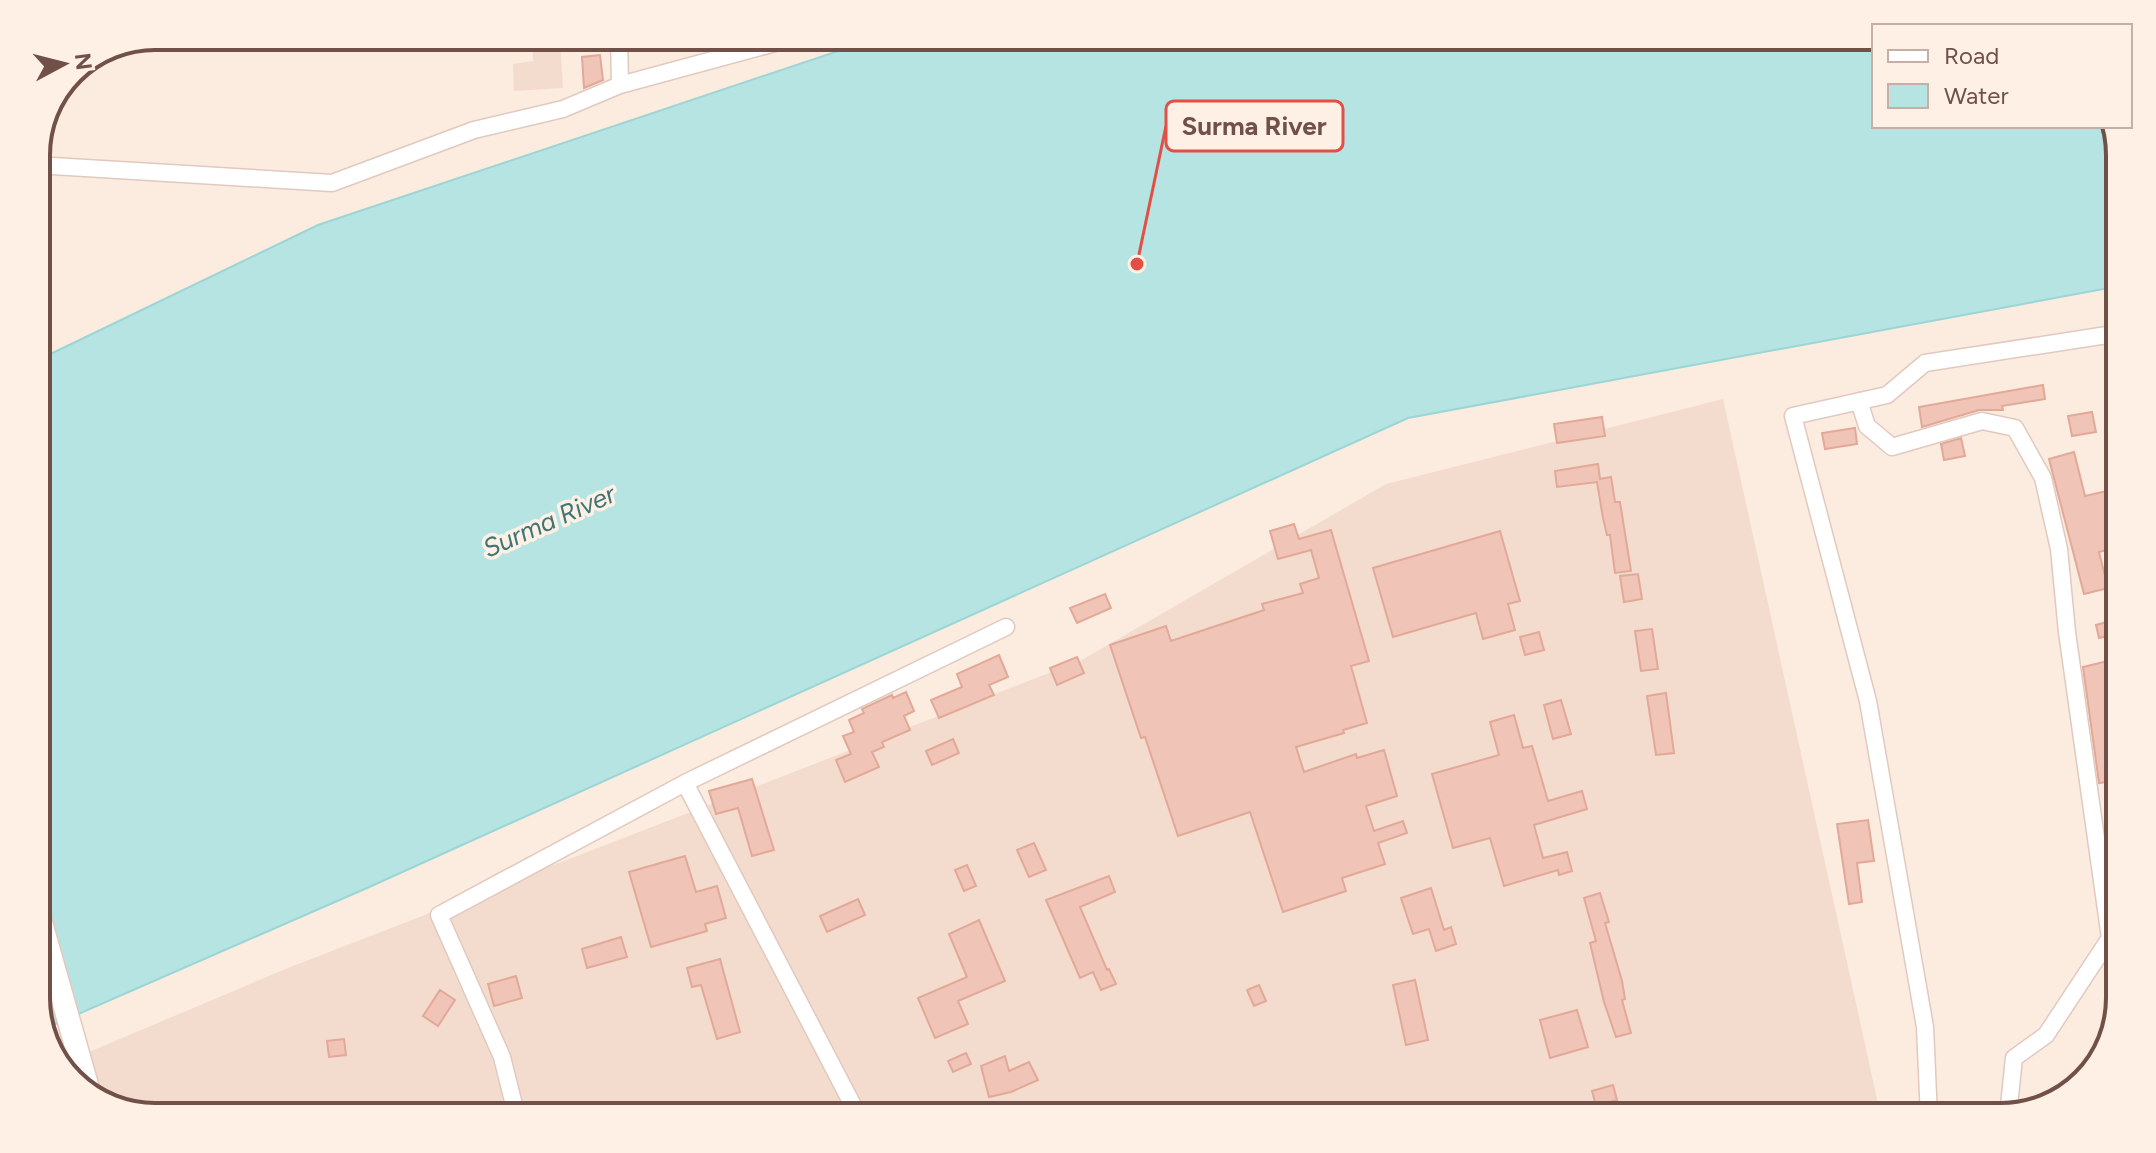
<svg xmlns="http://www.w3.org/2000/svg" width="2156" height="1153" font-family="Figtree,sans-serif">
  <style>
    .residential { fill: #f3dcce }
    .water { fill: #b5e4e3; stroke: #9bd5d5; stroke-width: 2 }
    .building { fill: #f0c5b7; stroke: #e2a898; stroke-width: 2 }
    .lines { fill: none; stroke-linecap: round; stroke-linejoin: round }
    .street-casing { stroke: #e1c9bf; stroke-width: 19 }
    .secondary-casing { stroke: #e6c8bc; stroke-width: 25 }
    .street { stroke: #fff; stroke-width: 16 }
    .secondary { stroke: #fff; stroke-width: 22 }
    .labels { text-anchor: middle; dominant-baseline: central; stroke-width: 7; stroke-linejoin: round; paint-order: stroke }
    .water-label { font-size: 26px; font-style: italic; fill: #3c7676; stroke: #fff0e5 }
    .rim { fill: none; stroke: #715048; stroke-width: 4 }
    .leader { fill: none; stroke: #e44f45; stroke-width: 3 }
    .callout-dot { fill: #e44f45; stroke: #fff0e5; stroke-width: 3 }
    .callout { fill: #fff0e5; stroke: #e44f45; stroke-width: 3 }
    .callout-label { font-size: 26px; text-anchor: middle; font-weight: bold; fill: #715048 }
  </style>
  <rect width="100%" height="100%" fill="#fbecdf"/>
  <path class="residential" d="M533 36H575L574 41H560L563 88 514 91 513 64 533 61Z
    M1723 399 1881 1117H155L102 1104 58 1065 288 968 1080 661 1386 484Z"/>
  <path class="water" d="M883 36H1874V126H2112L2120 148V286L1408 418 367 888 44 1029 36 1006V361L318 225Z"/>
  <path class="building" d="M600 55 603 80 584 88 582 57Z
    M2043 385 2045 399 2002 406 2003 410H1979L1922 427 1919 407Z
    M2092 412 2096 432 2072 436 2068 416Z
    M1602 417 1605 436 1557 443 1554 424Z
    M1855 428 1857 444 1825 449 1822 433Z
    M1961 438 1965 456 1944 460 1941 444Z
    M2074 452 2085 496 2120 488V547L2099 552 2108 588 2084 594 2049 459Z
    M1598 464 1600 479 1611 477 1615 502H1620L1631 571 1615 573 1610 535H1607L1603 518 1597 482 1557 487 1555 471Z
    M1294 524 1299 539 1331 530 1369 661 1351 666 1367 723 1343 730 1344 733 1296 747 1304 772 1356 754 1357 758 1384 750 1397 796 1366 806 1374 831 1403 821 1407 833 1378 843 1385 864 1342 878 1346 891 1283 912 1250 812 1178 836 1145 737 1141 738 1110 645 1166 626 1171 641 1264 610 1262 604 1303 593 1300 584 1319 578 1311 550 1278 559 1270 531Z
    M1500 531 1520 601 1508 604 1515 630 1483 639 1476 613 1393 637 1373 568Z
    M1638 574 1642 599 1624 602 1620 576Z
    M1105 594 1111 608 1077 623 1070 608Z
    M2120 618V633L2099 638 2096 625Z
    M1652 629 1658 669 1641 671 1635 631Z
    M1539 632 1544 650 1525 655 1520 637Z
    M999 655 1008 677 989 685 994 695 939 718 931 700 962 687 957 674Z
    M1077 657 1084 673 1057 685 1050 668Z
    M2120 658V693L2106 695 2120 780 2099 783 2083 667Z
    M906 692 914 711 904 716 910 730 882 742 884 747 872 752 879 767 845 782 836 760 851 754 843 736 854 732 849 720 864 713 862 709 892 695 893 698Z
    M1666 693 1674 753 1656 755 1647 696Z
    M1561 700 1571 734 1553 739 1544 705Z
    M1514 715 1523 748 1532 746 1548 801 1582 791 1587 809 1534 825 1543 858 1567 852 1572 871 1559 875 1558 870 1504 886 1490 838 1453 848 1432 774 1499 755 1490 722Z
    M953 739 959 753 932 765 926 751Z
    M752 779 774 850 752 856 738 808 716 814 709 791Z
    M1868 820 1874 861 1857 863 1862 902 1849 904 1837 824Z
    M1034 843 1046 870 1029 877 1017 850Z
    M685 856 696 892 717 886 726 918 705 924 707 931 651 947 629 872Z
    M967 865 976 886 964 891 955 870Z
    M1109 876 1115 892 1080 907 1107 970 1109 969 1116 984 1101 990 1093 972 1080 978 1046 900Z
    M1431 888 1444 930 1451 927 1456 944 1436 951 1429 929 1413 934 1401 898Z
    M1600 893 1609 922 1605 923 1622 981 1625 999 1622 1000 1631 1033 1616 1037 1604 1002 1590 943 1596 941 1584 898Z
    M858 899 865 915 827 932 820 916Z
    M979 920 1005 981 958 1001 968 1024 935 1038 918 998 967 977 949 934Z
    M621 937 627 957 587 968 582 949Z
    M720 959 740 1032 717 1039 701 985 692 987 687 968Z
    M516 976 522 998 494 1006 488 984Z
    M1415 980 1428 1040 1406 1045 1393 985Z
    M1259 985 1266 1001 1254 1006 1247 990Z
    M440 990 455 1000 438 1026 423 1016Z
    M1577 1010 1588 1047 1550 1058 1540 1020Z
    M344 1039 346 1055 329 1057 327 1041Z
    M966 1053 971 1064 953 1072 948 1061Z
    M1005 1056 1009 1071 1029 1062 1038 1080 1011 1092 989 1097 981 1066Z
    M1613 1085 1617 1100 1596 1106 1592 1091Z"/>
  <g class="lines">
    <g class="street-casing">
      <path id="street" d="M619 36 620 85
        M36 165 332 183 474 130 563 109 620 85 801 36
        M1859 401 1867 426 1892 447 1982 421 2015 428 2043 478 2059 549 2067 632 2110 938 2046 1035 2014 1058 2008 1115
        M685 783 859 1117
        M517 1117 502 1057 439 915 685 783 1006 627
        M1929 1117 1925 1027 1868 701 1793 416 1887 395 1925 363 2120 333"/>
    </g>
    <g class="secondary-casing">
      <path id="secondary" d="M36 905 89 1092"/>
    </g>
    <use href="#street" class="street"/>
    <use href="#secondary" class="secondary"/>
  </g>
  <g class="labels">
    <g class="water-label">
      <text transform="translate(549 521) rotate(-24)">Surma River</text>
    </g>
  </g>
  <path d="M0 0H2156V1153H0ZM155 50H2001A105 105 0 0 1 2106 155V998A105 105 0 0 1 2001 1103H155A105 105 0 0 1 50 998V155A105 105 0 0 1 155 50Z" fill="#fff0e5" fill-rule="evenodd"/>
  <path class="rim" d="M155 50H2001A105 105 0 0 1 2106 155V998A105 105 0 0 1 2001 1103H155A105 105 0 0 1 50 998V155A105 105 0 0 1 155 50Z"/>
  <path class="leader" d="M1137 264L1166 126"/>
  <circle class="callout-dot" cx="1137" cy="264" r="8"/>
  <rect class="callout" x="1166" y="101" width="177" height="50" rx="8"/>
  <g class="callout-label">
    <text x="1254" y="135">Surma River</text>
  </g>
  <rect x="1872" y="24" width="260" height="104" fill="#fff0e5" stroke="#c6b0a6" stroke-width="2"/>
  <rect x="1888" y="50" width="40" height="12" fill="#ffffff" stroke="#c6b0a6" stroke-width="2"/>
  <text x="1944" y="64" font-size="24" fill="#715048">Road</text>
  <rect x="1888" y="84" width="40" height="24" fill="#b5e4e3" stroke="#c6b0a6" stroke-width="2"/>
  <text x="1944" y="104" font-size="24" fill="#715048">Water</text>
  <g transform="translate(64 64) rotate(83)" stroke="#fff0e5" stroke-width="6" paint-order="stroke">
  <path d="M0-6L14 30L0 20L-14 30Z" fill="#715048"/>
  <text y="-12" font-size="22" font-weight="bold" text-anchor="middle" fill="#715048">N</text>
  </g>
</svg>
